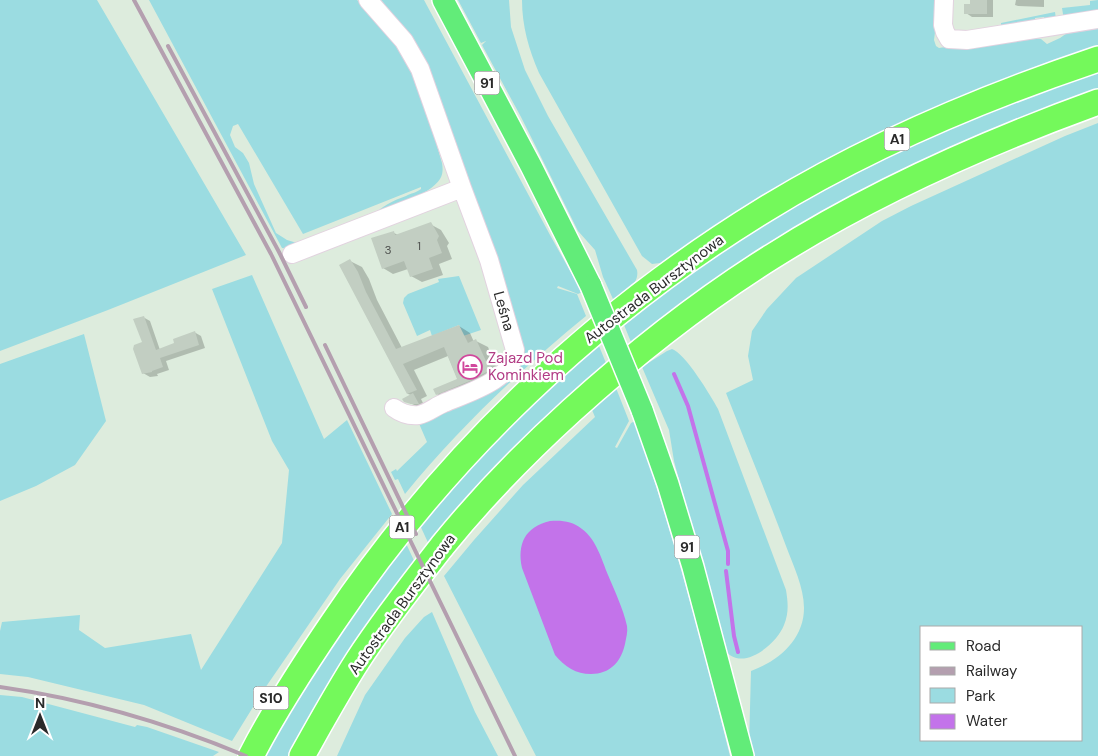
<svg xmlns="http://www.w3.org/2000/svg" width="1098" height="756" font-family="'DM Sans',sans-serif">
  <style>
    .green { fill: #9bdce1; fill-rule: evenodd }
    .water { fill: #c373ea }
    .shadow { fill: #0003 }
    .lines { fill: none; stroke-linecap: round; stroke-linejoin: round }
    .stream { stroke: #c373ea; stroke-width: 4 }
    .building { fill: #c2cec2 }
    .minor-casing { stroke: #e2d2df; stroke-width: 20 }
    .major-casing { stroke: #fff; stroke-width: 24 }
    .highway-casing { stroke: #fff; stroke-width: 28 }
    .minor { stroke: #fff; stroke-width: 18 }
    .major { stroke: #62ec79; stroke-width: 21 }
    .highway { stroke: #74f95b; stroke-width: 25 }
    .rail { stroke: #b49faf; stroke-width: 4 }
    .major-bridge-casing { stroke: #fff; stroke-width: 24; stroke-linecap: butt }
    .major-bridge { stroke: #62ec79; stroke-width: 21 }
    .labels { text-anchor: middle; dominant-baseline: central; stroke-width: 4.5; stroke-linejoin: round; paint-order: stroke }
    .number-label { font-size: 12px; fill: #505350 }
    .shield { fill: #fff; stroke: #6a6a6a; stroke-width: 1 }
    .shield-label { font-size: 14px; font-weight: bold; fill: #2a2a2a }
    .street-label { font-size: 15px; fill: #2a2a2a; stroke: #fff }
    .hotel-label { font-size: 15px; fill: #b23c85; stroke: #fff; text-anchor: start }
  </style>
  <rect width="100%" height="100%" fill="#ddecdd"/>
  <path class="green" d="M0 0H97L246 255 108 310 0 351Z
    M149 0H357L392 36 419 84 442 163C443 169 443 174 440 179 431 194 389 209 372 217 380 207 394 200 406 196 411 193 416 193 421 189V187L303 234 238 124 233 126 230 135 235 147 243 153 249 163 254 184 276 233 287 240 297 243 290 249 282 248Z
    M381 0H424L550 235 582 292 578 294 558 286 557 288 577 294 586 316C520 370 459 428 405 494L398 479 395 480 391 472 396 469 397 471 427 442 414 412 501 381 523 361 511 305 433 85 419 49Z
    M458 0H509L511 27 525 70 548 116 637 270C640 285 623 292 613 299L603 277 595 250 578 231 521 117 482 45 486 41 481 43Z
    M522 0H939L934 40 936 46 939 48 984 41 1035 38 1041 39 1047 44 1060 38 1070 31 1098 24V45C990 83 885 126 785 183 742 207 701 236 660 263L652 264 642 256 539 73C529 50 522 26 522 0Z
    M1098 0V14L1064 20 1062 8 1090 5V1Z
    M1055 12 1056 19 1045 21 1044 17 1035 18V22L1001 28V23Z
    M1098 69V94L1036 117 633 347 622 320 627 318 630 322 627 318 733 240 877 159 880 163 878 159 920 139 922 143 920 139 1004 103 1007 108 1005 103 1050 86 1052 91 1051 86Z
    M1098 123V756H752L749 745 751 671C779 661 804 639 804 608 804 587 793 565 786 546 767 495 746 444 726 393L753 380 748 356 752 331 767 309 796 278 882 221 911 206 1065 136ZM922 627H1082V740H922Z
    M252 275 324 439 347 420 392 514 340 579 263 691 232 741 144 705 28 677 0 674V631L2 622 80 615 79 630 105 648 191 634 201 670 282 543 289 470 272 441 212 289Z
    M459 276 481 330 463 336 459 325 432 336 430 330 417 336 403 303 404 298 408 294 439 282 438 279Z
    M84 334 106 421 75 465 36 486 0 501V364Z
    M597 341 608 368 431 549 418 521 474 458 478 462 475 458 506 425 510 429 507 424 537 395 541 399 538 395 558 376 562 380 559 376Z
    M672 349C685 353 711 396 718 409L786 590C788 602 789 613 784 625 777 644 741 674 724 649L674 461 669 430 642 367 667 351Z
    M616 388 629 421 615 447 617 448 631 423 635 421C672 530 702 642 730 756H536L444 576 474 540 523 485 595 417 592 410Z
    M403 537 417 567 292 756H263L289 705Z
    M432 612 475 712 498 756H337L365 695 405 638 424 617Z
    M0 695 22 697 135 727 137 725 147 727 219 752 213 756H0Z"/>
  <path class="water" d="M550 521C562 520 572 521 582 529 596 539 602 560 608 575 615 592 623 608 627 626 628 632 626 638 625 644 621 662 610 674 591 674 576 674 565 667 555 655L522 568C517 544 525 527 550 521Z"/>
  <path class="shadow" d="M971 0H993V17H972L966 13 971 5Z
    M1016 0H1044V7L1018 6 1015 5Z
    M430 224 441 230 449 243 447 246 452 259 439 264 443 275 422 282 411 276 408 269 393 274 383 268 394 233 398 235Z
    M350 261 362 267 369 279 377 300 402 348 459 326 470 333 474 342 476 341 488 347 500 376 448 401 437 394 458 380 448 356 414 370 427 396 421 399 425 407H419L405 401 411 395 408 394Z
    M143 317 150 321 160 350 176 344 194 332 201 336 205 348 166 361 169 370 157 374 158 376 150 377 143 373Z"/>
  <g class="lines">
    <path class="stream" d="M674 374 688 406 728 551V564
      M726 571 734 636 738 652"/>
  </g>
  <path class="building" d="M970 0H987V14H964V4H970Z
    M431 222 439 236 437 240 442 253 429 258 433 269 410 277 404 261 382 269 371 238 394 231 395 235Z
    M350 259 358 272 366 292 396 349 459 325 468 343 476 339 490 370 472 380 436 395 433 389 457 379 444 347 403 364 417 390 407 394 339 265Z
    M144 316 156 350 174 343 173 339 195 331 199 345 160 358 163 367 152 371V372L142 374 133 349 134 345 142 342 133 319Z
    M413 393 419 404H411L404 402 402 399Z"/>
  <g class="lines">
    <g class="minor-casing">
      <path id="minor" d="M368 0 404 41 420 69 462 188 489 260 515 350C514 380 467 393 444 403 436 406 428 413 419 415 410 416 402 414 394 408
        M944 0 943 25 945 32 949 39 967 40 1098 19
        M292 254 462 188"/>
    </g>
    <g class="major-casing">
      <path id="major" d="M443 0 531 166 591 286
        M642 410 668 484 693 567 743 756"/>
    </g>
    <g class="highway-casing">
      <path id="highway" d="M251 756C275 709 304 665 334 621 446 455 593 315 764 210 868 146 982 98 1098 59
        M302 756C320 724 338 691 358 660 384 620 414 582 443 545 482 497 526 452 571 411 634 354 701 301 773 256 874 192 985 143 1098 102"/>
    </g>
    <use href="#minor" class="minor"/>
    <use href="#major" class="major"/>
    <use href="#highway" class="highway"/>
    <path class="rail" d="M134 0 271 254 515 756
      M168 46 279 252 306 307
      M325 345 416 534
      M0 687C85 699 167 723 246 756"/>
    <g class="major-bridge-casing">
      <path id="major-bridge" d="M591 286 642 410"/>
    </g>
    <use href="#major-bridge" class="major-bridge"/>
  </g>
  <defs>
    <g id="hotel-ring" transform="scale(1.25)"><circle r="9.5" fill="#fff" stroke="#d1479c" stroke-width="1.5"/><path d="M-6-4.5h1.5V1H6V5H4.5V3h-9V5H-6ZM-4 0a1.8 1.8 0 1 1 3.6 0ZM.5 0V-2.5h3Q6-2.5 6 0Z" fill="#d1479c"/></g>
  </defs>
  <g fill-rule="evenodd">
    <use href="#hotel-ring" x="470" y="367"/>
  </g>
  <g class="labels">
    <g class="number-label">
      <text x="419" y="246">1</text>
      <text x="388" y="250">3</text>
    </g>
    <g class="shield">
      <rect x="474.5" y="71.5" width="25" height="23" rx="4"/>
      <rect x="884.5" y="127.5" width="25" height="23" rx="4"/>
      <rect x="389.5" y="515.5" width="25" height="23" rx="4"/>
      <rect x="674.5" y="535.5" width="25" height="23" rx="4"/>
      <rect x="253.5" y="686.5" width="35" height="23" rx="4"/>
    </g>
    <g class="shield-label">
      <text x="487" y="83">91</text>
      <text x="897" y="139">A1</text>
      <text x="402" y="527">A1</text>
      <text x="687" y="547">91</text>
      <text x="271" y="698">S10</text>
    </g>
    <g class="street-label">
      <text transform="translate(654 289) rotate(-37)">Autostrada Bursztynowa</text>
      <text transform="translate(504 311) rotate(74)">Leśna</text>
      <text transform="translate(402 604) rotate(-54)">Autostrada Bursztynowa</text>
    </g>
    <g class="hotel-label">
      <text x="488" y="358">Zajazd Pod<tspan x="488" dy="17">Kominkiem</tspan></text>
    </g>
  </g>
  <rect x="920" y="626" width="162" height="115" fill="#ffffff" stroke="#aaaaaa"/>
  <rect x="930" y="642" width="25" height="8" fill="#62ec79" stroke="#aaaaaa"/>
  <text x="966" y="651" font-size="15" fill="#2a2a2a">Road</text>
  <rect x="930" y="667" width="25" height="8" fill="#b49faf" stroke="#aaaaaa"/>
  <text x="966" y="676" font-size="15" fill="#2a2a2a">Railway</text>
  <rect x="930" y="688" width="25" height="15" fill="#9bdce1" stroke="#aaaaaa"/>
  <text x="966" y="701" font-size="15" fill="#2a2a2a">Park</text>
  <rect x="930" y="714" width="25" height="15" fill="#c373ea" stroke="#aaaaaa"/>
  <text x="966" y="726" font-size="15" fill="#2a2a2a">Water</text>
  <g transform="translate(40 716)" stroke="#ffffff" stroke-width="4" paint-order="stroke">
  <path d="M0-4L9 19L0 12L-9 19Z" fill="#2a2a2a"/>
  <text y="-8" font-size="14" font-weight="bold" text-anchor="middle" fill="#2a2a2a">N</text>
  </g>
</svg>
